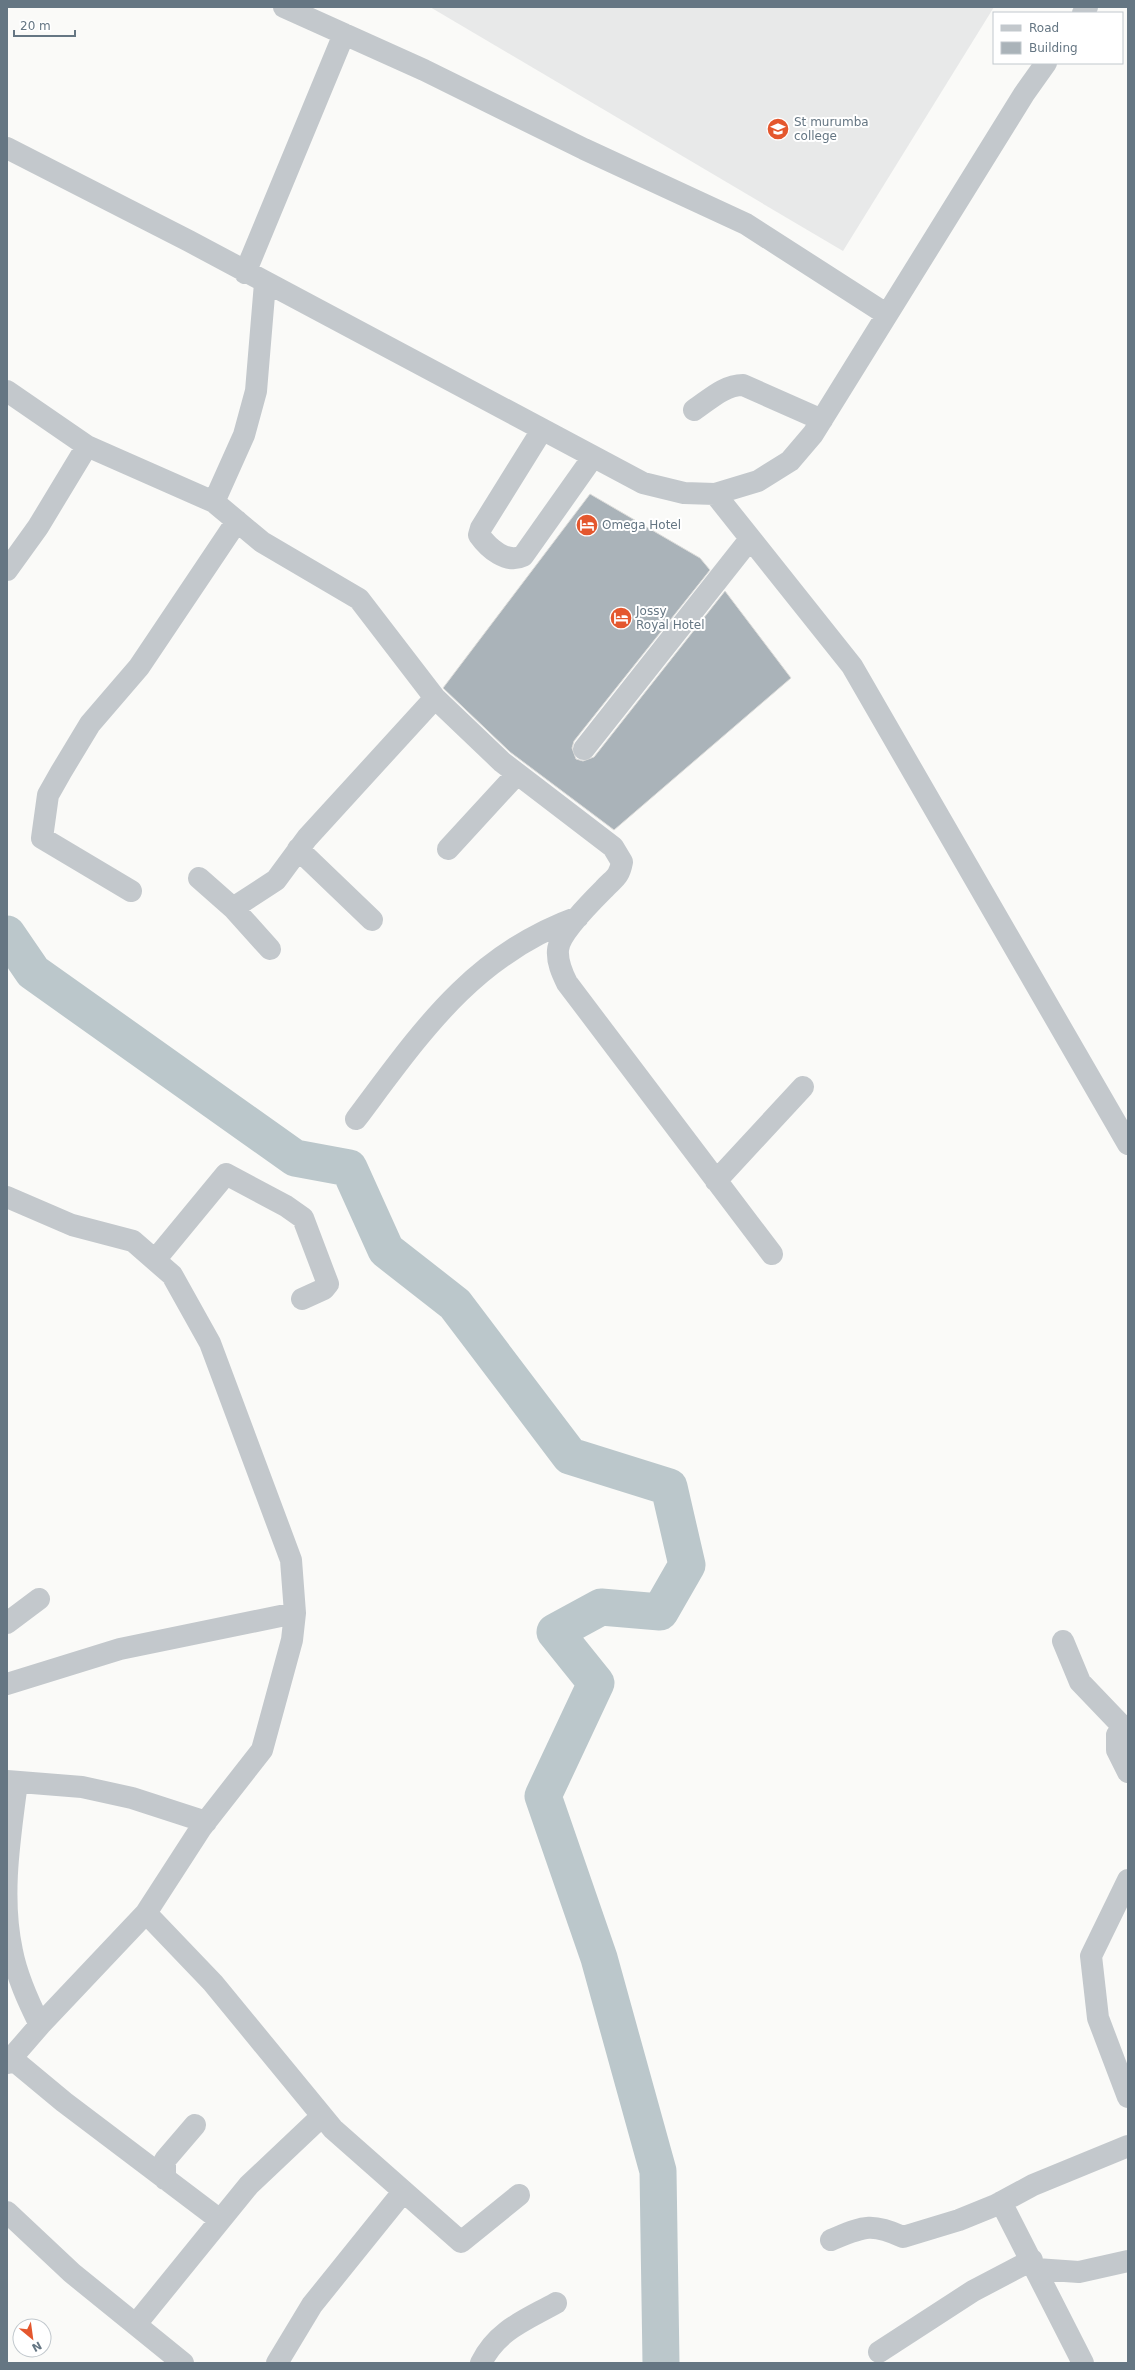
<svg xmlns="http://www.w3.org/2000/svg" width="1135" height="2370" font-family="'DejaVu Sans',sans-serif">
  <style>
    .built { fill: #e8e9e9 }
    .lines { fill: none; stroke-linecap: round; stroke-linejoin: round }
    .river { stroke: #bbc7cb; stroke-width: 37 }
    .building { fill: #aab3b9; stroke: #dcdcda }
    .minor { stroke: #c3c8cc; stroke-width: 22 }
    .labels { text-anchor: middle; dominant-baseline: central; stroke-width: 4; stroke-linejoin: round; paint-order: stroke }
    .poi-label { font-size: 12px; fill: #657683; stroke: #fff; text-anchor: start }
  </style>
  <rect width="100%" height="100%" fill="#fafaf8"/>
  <path class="built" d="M430 7H994L843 251Z"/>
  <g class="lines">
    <path class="river" d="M7 934 33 972 295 1158 349 1168 386 1250 455 1304 570 1456 669 1487 687 1565 660 1612 601 1607 555 1632 596 1683 543 1796 599 1958 658 2171 661 2363"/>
  </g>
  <path class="building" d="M590 494 700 558 710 570 574 741 572 748 576 759 583 761 594 757 725 591 791 678 614 830 510 752 443 688Z"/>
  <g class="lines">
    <path class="minor" d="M284 7 424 70 584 149 746 224 886 314
      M1083 13 1087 7
      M7 148 189 241 643 483 684 493 715 494 758 481 790 461 813 434 1024 94 1046 63
      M245 273 344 34
      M7 391 87 446 214 502 262 542 359 599 435 698 502 762 613 847 622 862C619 878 614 878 604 889 592 901 559 934 558 950 557 962 562 973 567 983L772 1254
      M694 410C709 400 724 385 743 385L822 420
      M542 430 481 528 479 535C489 549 507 564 523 556L593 457
      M715 494 852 666 1128 1144
      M214 502 244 435 256 391 265 283
      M7 570 38 527 87 446
      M584 749 750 539
      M298 849 372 920
      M448 849 517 774
      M199 878 233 908
      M131 891 42 838 48 795 61 772 90 724 139 667 237 521
      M270 949 233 908 276 880 307 838 435 698
      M356 1119C420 1034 472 955 578 917
      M716 1181 803 1087
      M7 1197 72 1225 133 1241 172 1275 210 1343 291 1560 295 1613 292 1640 262 1750 201 1828 146 1913 40 2025 7 2063
      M155 1260 226 1174 286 1206 303 1218 328 1284 324 1289 302 1299
      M7 1623 39 1599
      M1063 1641 1080 1682 1125 1729
      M7 1684 120 1649 295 1613
      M1128 1726 1117 1735V1750L1128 1772
      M7 1781 82 1787 132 1798 206 1822
      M17 1782C10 1837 0 1896 12 1951 17 1977 28 2001 40 2025
      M1128 1880 1091 1956 1098 2018 1128 2097
      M146 1913 213 1983 333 2129 461 2242 519 2195
      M11 2058 64 2102 220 2220
      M165 2179V2160L195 2125
      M1001 2202 1083 2363
      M7 2212 72 2273 183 2363
      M831 2240C863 2227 870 2222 903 2237L959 2220 996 2205 1033 2185 1128 2146
      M1036 2269 1079 2272 1128 2261
      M136 2324 249 2185 322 2116
      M879 2352 973 2291 1032 2260
      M277 2363 312 2305 403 2192
      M481 2363C497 2330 526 2320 556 2303"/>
  </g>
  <defs>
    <g id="school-disc" transform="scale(1.15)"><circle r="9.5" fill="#e4572e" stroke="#fff"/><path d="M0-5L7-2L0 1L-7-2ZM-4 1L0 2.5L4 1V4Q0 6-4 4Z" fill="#fff"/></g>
    <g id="hotel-disc" transform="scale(1.15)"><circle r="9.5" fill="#e4572e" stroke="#fff"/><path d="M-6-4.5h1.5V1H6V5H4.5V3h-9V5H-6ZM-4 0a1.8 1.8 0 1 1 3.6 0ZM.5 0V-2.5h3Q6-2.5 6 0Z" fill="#fff"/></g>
  </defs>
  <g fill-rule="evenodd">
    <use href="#school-disc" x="778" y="129"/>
    <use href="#hotel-disc" x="587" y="525"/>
    <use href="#hotel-disc" x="621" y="618"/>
  </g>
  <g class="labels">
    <g class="poi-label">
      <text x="794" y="122">St murumba<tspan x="794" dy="14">college</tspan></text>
      <text x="602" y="525">Omega Hotel</text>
      <text x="636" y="611">Jossy<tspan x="636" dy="14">Royal Hotel</tspan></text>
    </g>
  </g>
  <rect width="1135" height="2370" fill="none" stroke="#657683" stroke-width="16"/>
  <rect x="993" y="12" width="130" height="52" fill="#ffffff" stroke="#c1c8cd"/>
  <rect x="1001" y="25" width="20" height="6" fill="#c3c8cc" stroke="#c1c8cd"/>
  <text x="1029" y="32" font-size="12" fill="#657683">Road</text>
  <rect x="1001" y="42" width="20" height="12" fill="#aab3b9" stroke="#c1c8cd"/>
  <text x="1029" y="52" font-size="12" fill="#657683">Building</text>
  <g transform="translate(32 2338) rotate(151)"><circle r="19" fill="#ffffff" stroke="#c1c8cd"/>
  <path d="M0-3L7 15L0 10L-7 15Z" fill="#e4572e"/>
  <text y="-6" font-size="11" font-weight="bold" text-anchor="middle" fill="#657683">N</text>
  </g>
  <path d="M14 30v6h61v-6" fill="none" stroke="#657683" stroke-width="2"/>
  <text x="20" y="30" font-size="12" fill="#657683" stroke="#ffffff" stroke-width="3" paint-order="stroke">20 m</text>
</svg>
